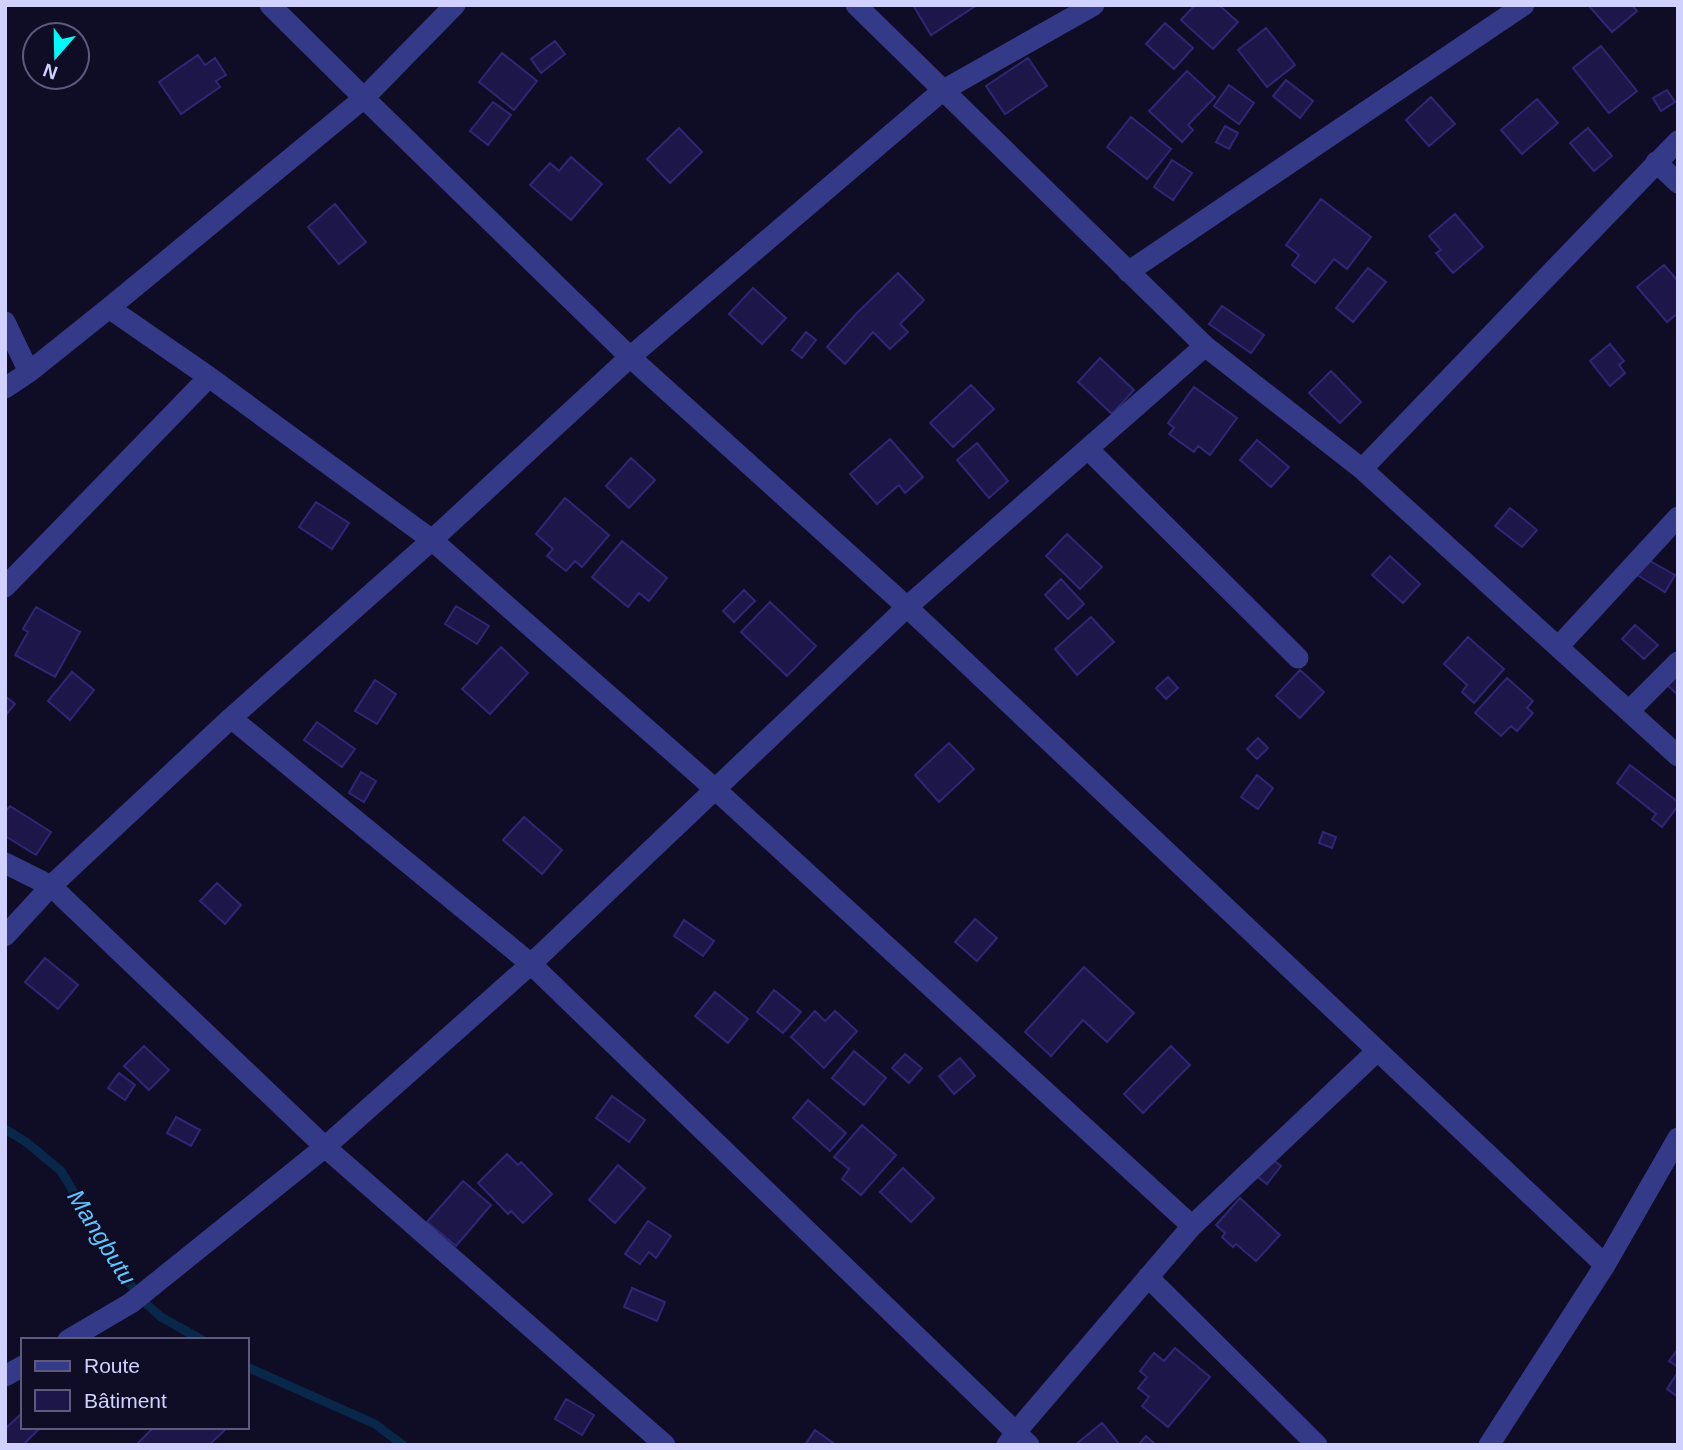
<svg xmlns="http://www.w3.org/2000/svg" width="1683" height="1450" font-family="Arial,sans-serif">
  <style>
    .lines { fill: none; stroke-linecap: round; stroke-linejoin: round }
    .stream { stroke: #082749; stroke-width: 9 }
    .building { fill: #1c1748; stroke: #2e2776; stroke-width: 2 }
    .minor { stroke: #343a88; stroke-width: 21 }
    .labels { text-anchor: middle; dominant-baseline: central; stroke-width: 5; stroke-linejoin: round; paint-order: stroke }
    .water-label { font-size: 24px; font-style: italic; fill: #5fc6ff; stroke: #0e0d25 }
  </style>
  <rect width="100%" height="100%" fill="#0e0d25"/>
  <g class="lines">
    <path class="stream" d="M5 1129 26 1142 61 1171 120 1270 141 1299 161 1317 202 1340
      M247 1367 375 1424 403 1445"/>
  </g>
  <path class="building" d="M913 5H977L931 35Z
    M1195 5H1219L1238 22 1213 49 1181 20Z
    M1588 5H1632L1637 11 1612 32Z
    M1165 23 1193 48 1174 69 1146 44Z
    M1266 28 1295 65 1267 87 1238 50Z
    M555 41 565 54 541 73 531 59Z
    M1601 46 1637 91 1609 113 1573 68Z
    M502 53 537 81 514 110 479 82Z
    M198 55 205 65 215 58 226 75 216 81 220 87 181 114 159 82Z
    M1028 58 1047 86 1005 114 986 86Z
    M1187 71 1215 97 1188 125 1193 130 1182 142 1149 111Z
    M1286 80 1313 101 1300 118 1273 96Z
    M1229 85 1254 103 1239 124 1214 106Z
    M1667 90 1675 102 1661 111 1653 98Z
    M1431 97 1455 124 1429 146 1406 120Z
    M1537 99 1558 123 1522 154 1501 130Z
    M493 102 511 115 488 145 470 131Z
    M1131 117 1171 149 1147 179 1107 147Z
    M1225 126 1238 133 1229 149 1216 142Z
    M679 128 702 152 670 183 647 159Z
    M1588 128 1612 156 1594 171 1570 143Z
    M571 157 602 184 571 220 530 185 550 163 559 171Z
    M1172 160 1192 173 1173 200 1154 187Z
    M1321 199 1371 237 1347 269 1334 259 1315 283 1292 265 1299 255 1286 245Z
    M335 204 366 242 339 264 308 227Z
    M1455 214 1483 247 1453 273 1436 253 1441 250 1429 236Z
    M1664 265 1678 281V313L1667 322 1637 287Z
    M1368 268 1386 282 1353 322 1336 308Z
    M898 273 924 300 900 324 908 332 890 349 873 332 845 364 827 347 856 314Z
    M753 288 786 318 762 344 729 314Z
    M1222 306 1264 335 1251 353 1209 324Z
    M806 332 816 340 802 358 792 350Z
    M1610 344 1624 361 1619 365 1625 373 1610 386 1590 361Z
    M1100 358 1134 390 1112 414 1078 382Z
    M1331 371 1361 402 1340 423 1309 393Z
    M971 385 994 409 953 447 930 423Z
    M1194 387 1237 418 1210 455 1198 446 1194 452 1169 434 1174 428 1168 423Z
    M890 439 923 477 905 493 899 485 877 504 850 474Z
    M1257 440 1289 467 1271 487 1240 460Z
    M977 443 1008 481 989 498 957 460Z
    M631 458 655 480 629 508 606 486Z
    M565 498 609 535 582 567 575 561 566 571 547 556 553 549 536 534Z
    M316 502 349 523 332 549 299 527Z
    M1510 508 1537 530 1522 547 1495 526Z
    M1067 534 1102 567 1080 589 1046 556Z
    M622 541 667 578 649 601 639 593 628 607 592 577Z
    M1390 556 1420 584 1403 603 1372 575Z
    M1643 557 1675 575 1665 592 1634 573Z
    M1061 579 1084 604 1068 619 1045 595Z
    M744 590 755 601 734 622 723 611Z
    M770 602 816 646 787 676 741 632Z
    M456 606 489 626 477 644 445 624Z
    M36 607 80 632 55 677 15 655 28 632 23 629Z
    M1091 617 1114 642 1077 675 1055 649Z
    M1635 625 1658 645 1644 659 1622 639Z
    M1468 637 1504 669 1474 703 1462 692 1467 685 1444 664Z
    M501 647 528 673 490 714 462 689Z
    M1300 670 1324 692 1300 718 1276 696Z
    M72 672 94 690 70 720 48 701Z
    M1678 673V695L1667 685Z
    M1168 677 1178 688 1166 699 1156 688Z
    M1507 678 1533 701 1527 708 1533 713 1517 731 1511 726 1501 736 1475 713Z
    M375 680 396 694 377 724 355 711Z
    M5 696 15 704 5 716Z
    M317 722 355 749 342 767 304 740Z
    M1258 738 1268 748 1257 759 1247 749Z
    M949 743 974 769 939 802 915 775Z
    M1630 765 1678 802V806L1662 827 1652 819 1656 814 1617 783Z
    M361 772 376 781 364 802 349 793Z
    M1257 775 1273 788 1258 809 1241 797Z
    M10 806 51 832 36 855 5 836V812Z
    M524 817 562 850 542 874 503 840Z
    M1323 832 1336 837 1332 848 1319 843Z
    M217 883 241 905 225 924 200 901Z
    M975 919 997 938 977 961 955 942Z
    M684 920 714 941 703 956 674 936Z
    M45 958 78 985 58 1009 25 982Z
    M1084 967 1134 1013 1107 1042 1083 1020 1051 1056 1025 1032Z
    M774 990 801 1012 783 1033 757 1012Z
    M715 992 748 1019 728 1043 695 1016Z
    M815 1011 825 1021 835 1011 857 1031 824 1068 791 1037Z
    M144 1046 169 1070 149 1090 124 1066Z
    M1171 1046 1190 1065 1143 1113 1124 1094Z
    M854 1051 886 1078 864 1105 832 1078Z
    M905 1054 922 1068 909 1083 892 1068Z
    M960 1058 975 1076 954 1094 939 1076Z
    M119 1073 135 1085 125 1100 108 1088Z
    M612 1096 645 1120 629 1142 596 1118Z
    M808 1100 846 1133 830 1151 793 1118Z
    M176 1117 200 1130 191 1146 167 1133Z
    M862 1125 896 1155 861 1195 842 1179 849 1169 834 1157Z
    M1264 1153 1281 1166 1267 1184 1250 1171Z
    M507 1154 518 1165 521 1162 552 1194 523 1223 511 1211 508 1214 478 1183Z
    M618 1165 645 1188 615 1223 589 1200Z
    M903 1168 934 1198 911 1222 880 1192Z
    M463 1181 491 1205 456 1246 427 1222Z
    M1240 1198 1280 1235 1256 1261 1236 1244 1233 1247 1222 1237 1225 1233 1216 1225Z
    M648 1221 671 1236 656 1258 649 1252 640 1264 625 1254Z
    M632 1288 665 1302 657 1321 624 1307Z
    M1175 1348 1210 1377 1168 1427 1142 1406 1149 1397 1138 1388 1147 1377 1140 1371 1154 1353 1164 1361Z
    M1678 1349V1367L1669 1361Z
    M1678 1372V1397L1667 1389Z
    M566 1399 594 1415 582 1435 555 1419Z
    M23 1412V1427H38L39 1429 23 1445H5V1429Z
    M1102 1423 1120 1445H1075Z
    M154 1427H180L182 1429 183 1427 227 1428 209 1445H136Z
    M815 1430 836 1445H805Z
    M1146 1436 1156 1445 1139 1444Z"/>
  <g class="lines">
    <path class="minor" d="M270 5 364 98 630 357 907 607 1605 1265
      M856 5 1205 346 1362 469 1678 756
      M1656 162 1678 183
      M1128 272 1524 5
      M109 308 209 377 432 540 715 789 1192 1226
      M5 322 29 372
      M5 388 29 372 109 308 364 98 455 5
      M1088 449 1298 658
      M1362 469 1678 141
      M5 587 209 377
      M1558 647 1678 517
      M1629 711 1678 662
      M231 718 531 964 1029 1445
      M5 863 51 886 325 1147 665 1445
      M5 936 51 886 231 718 432 540 630 357 942 91 1094 5
      M1148 1277 1317 1445
      M68 1340 131 1303 325 1147 531 964 907 607 1205 346
      M5 1376 23 1366
      M1007 1445 1016 1432 1192 1226 1377 1051
      M1489 1445 1605 1265 1678 1138"/>
  </g>
  <g class="labels">
    <g class="water-label">
      <text transform="translate(102 1237) rotate(58)">Mangbutu</text>
    </g>
  </g>
  <rect width="1683" height="1450" fill="none" stroke="#d1d1ff" stroke-width="14"/>
  <rect x="21" y="1338" width="228" height="91" fill="#0e0d25" stroke="#5c5b7c" stroke-width="2"/>
  <rect x="35" y="1361" width="35" height="10" fill="#343a88" stroke="#5c5b7c" stroke-width="2"/>
  <text x="84" y="1373" font-size="21" fill="#d1d1ff">Route</text>
  <rect x="35" y="1390" width="35" height="21" fill="#1c1748" stroke="#5c5b7c" stroke-width="2"/>
  <text x="84" y="1408" font-size="21" fill="#d1d1ff">Bâtiment</text>
  <g transform="translate(56 56) rotate(200)"><circle r="33" fill="#0e0d25" stroke="#5c5b7c" stroke-width="2"/>
  <path d="M0-5L12 26L0 18L-12 26Z" fill="#00fcfa"/>
  <text y="-10" font-size="19" font-weight="bold" text-anchor="middle" fill="#d1d1ff">N</text>
  </g>
</svg>
